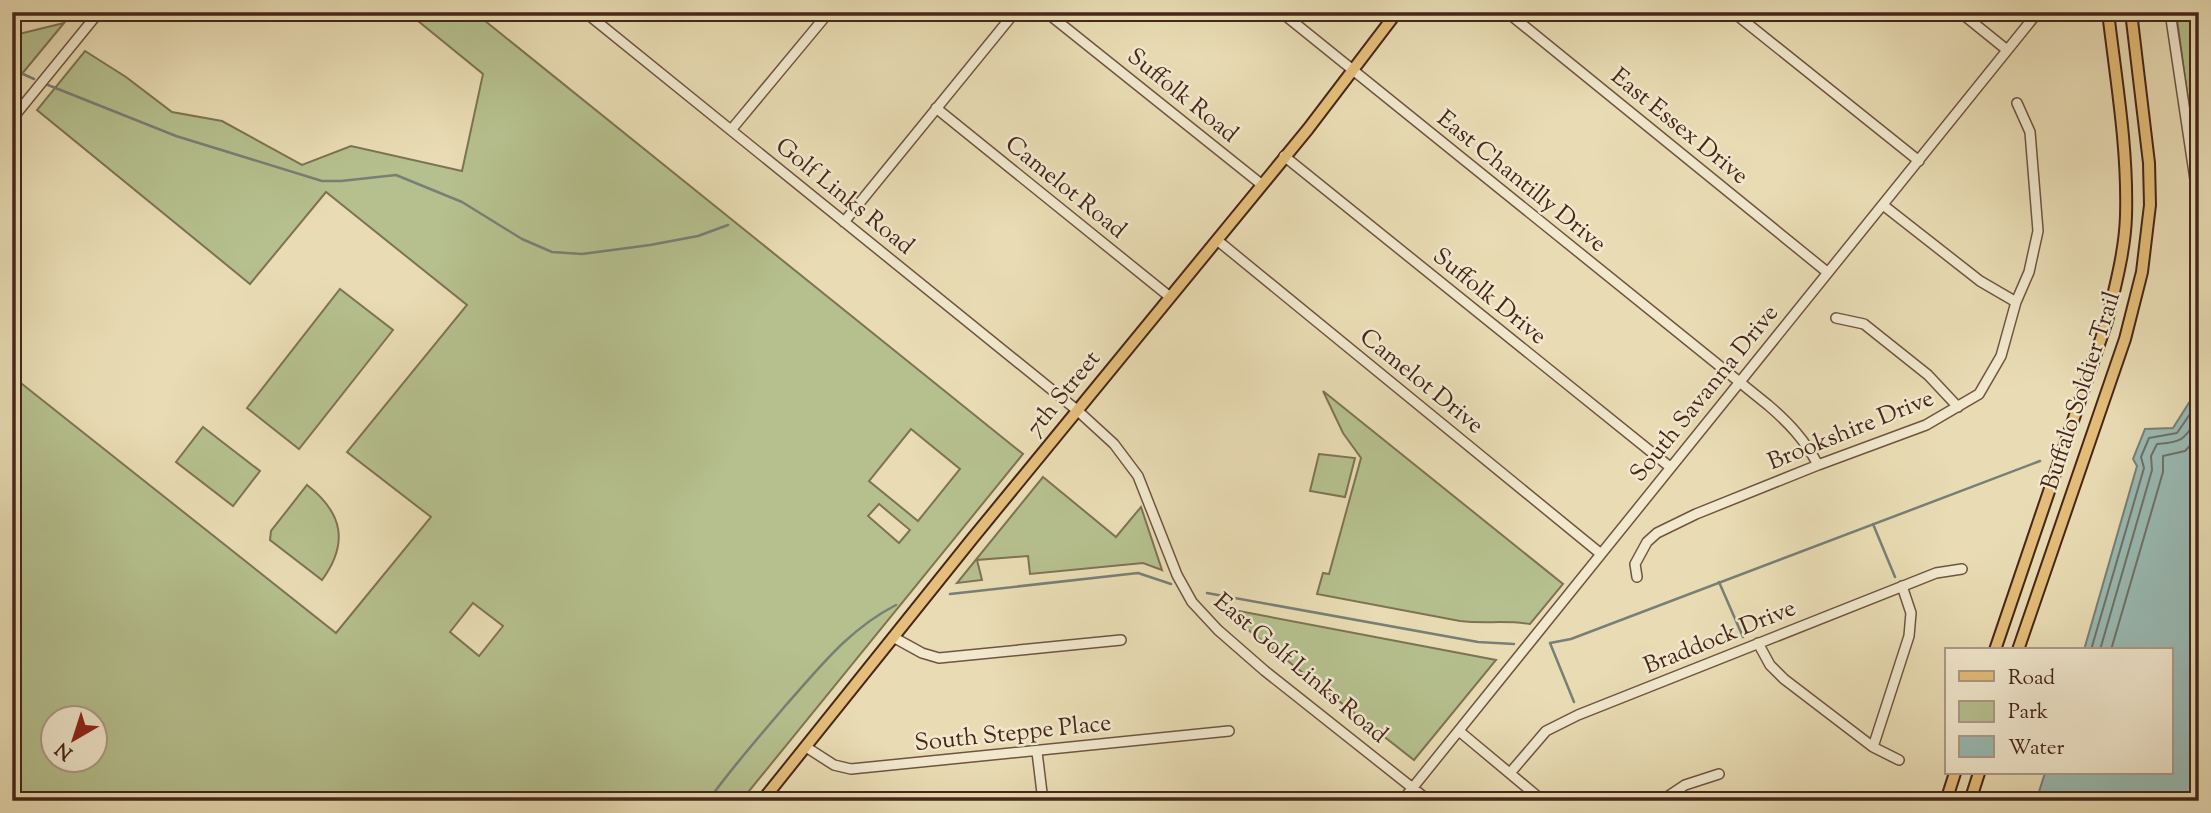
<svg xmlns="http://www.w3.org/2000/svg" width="2211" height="813" font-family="'Sorts Mill Goudy',serif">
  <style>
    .green { fill: #b5c08e; stroke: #7e7354; stroke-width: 2; fill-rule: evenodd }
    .water { fill: #99bab3; stroke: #787f76; stroke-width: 2 }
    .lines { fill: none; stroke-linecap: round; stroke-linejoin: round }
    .shore { stroke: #707066; stroke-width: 2 }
    .stream { stroke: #787f76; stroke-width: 2.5 }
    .minor-casing { stroke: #6f5440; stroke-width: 12 }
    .major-casing { stroke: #46261a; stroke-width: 14 }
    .minor { stroke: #f1e8ce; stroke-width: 9 }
    .major { stroke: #e4be7a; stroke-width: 10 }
    .labels { text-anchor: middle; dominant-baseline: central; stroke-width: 5; stroke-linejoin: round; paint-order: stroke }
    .street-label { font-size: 24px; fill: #46261a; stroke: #f1e8ce }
  </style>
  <rect width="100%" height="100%" fill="#e9dcb4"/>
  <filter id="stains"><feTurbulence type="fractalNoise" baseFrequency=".00286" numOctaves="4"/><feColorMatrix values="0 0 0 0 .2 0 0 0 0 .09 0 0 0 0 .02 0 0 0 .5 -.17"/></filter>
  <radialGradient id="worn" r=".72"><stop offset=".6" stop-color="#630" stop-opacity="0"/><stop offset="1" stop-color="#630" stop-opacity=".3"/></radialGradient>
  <path class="green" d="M407 12H474L1023 454 741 801H12V376L336 633 431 517 347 452 467 305 326 192 250 284 37 110 85 51 126 77 172 112 222 121 302 165 351 146 462 171 483 74ZM911 429 960 469 918 521 869 481ZM879 504 910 530 899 543 868 516ZM473 603 503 626 479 656 450 632ZM52 718H94V760H52Z
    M2176 12H2199V177L2196 158Z
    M64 23 12 86V31L19 34Z
    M340 289 393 330 299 449 247 408Z
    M1323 391 1563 584 1530 624C1507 620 1484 624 1460 621L1317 594 1323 573 1329 574 1361 458 1343 433Z
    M203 427 260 471 233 506 176 462Z
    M1319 454 1355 458 1345 497 1310 491Z
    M1043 477 1116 537 1141 507 1162 570 1143 563 1030 574 1028 556 977 560 982 580 957 583Z
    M307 485C343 513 349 543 322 580L270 540 271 531Z
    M1223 608 1496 660 1414 760 1233 618Z"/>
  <path class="water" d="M2199 387V801H2036L2045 773H2171V650H2084L2137 466 2133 459 2145 429 2173 428Z"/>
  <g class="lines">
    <path class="shore" d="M2091 650 2144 468 2141 457 2149 438 2177 433 2199 401
      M2100 650 2152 470 2151 456 2157 444C2184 442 2184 439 2199 417
      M2111 650 2163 472V456L2185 451 2199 436"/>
    <path class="stream" d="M12 69 34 79
      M48 85 176 136 322 181H341L396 175 462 202 522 239 552 252 582 254 650 245 698 236 728 225
      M1873 524 1895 577
      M1719 582 1743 637
      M1207 593 1478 642 1514 644
      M950 594 1138 573 1171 584
      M1574 702 1550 643 1571 639 2040 461
      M708 801C732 767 759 737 786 705 820 667 849 629 896 605"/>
    <g class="minor-casing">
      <path id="minor" d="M585 12 1078 411 1114 444 1138 476 1177 575 1192 602 1218 630 1265 671 1429 801
        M1046 12 1261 184
        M1281 12 1768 405C1789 423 1805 440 1818 465
        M1507 12 1827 272
        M1733 12 1919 161
        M1960 12 2007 50
        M2170 12 2199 206
        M936 108 1170 297
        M12 119 99 12
        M731 130 829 12
        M1284 156 1670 467
        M1883 205 1980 281 2016 302
        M844 222 1015 12
        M1217 240 1601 554
        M1836 318 1864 324 1928 375 1958 407
        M1637 577 1635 564 1647 542 1657 533 1696 514 1818 465 1926 425 1979 394 2001 356 2016 302 2029 272 2038 231 2030 132 2017 103
        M893 637 922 653 939 658 1121 640
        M1758 643 1770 665 1784 679 1873 747 1899 760
        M1459 731 1543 801
        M806 747 834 765 851 769 1229 731
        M1873 747 1909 636 1911 613 1902 586
        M1037 752 1043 801
        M1510 773 1546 731 1578 715 1936 573 1962 569
        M1402 801 2038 12
        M1661 801 1685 785 1719 774"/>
    </g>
    <g class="major-casing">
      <path id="major" d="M1995 650 2107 321C2115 287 2125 251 2126 216 2128 148 2116 80 2108 12
        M2018 650 2125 339 2142 272 2150 205 2149 163 2131 12
        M762 801 972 539 1308 129 1397 12
        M1946 801 1955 773
        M1970 801 1979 773"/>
    </g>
    <use href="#minor" class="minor"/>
    <use href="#major" class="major"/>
  </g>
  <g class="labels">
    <g class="street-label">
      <text transform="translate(1182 96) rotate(39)">Suffolk Road</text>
      <text transform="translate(1679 127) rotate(39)">East Essex Drive</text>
      <text transform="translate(1521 182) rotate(39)">East Chantilly Drive</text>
      <text transform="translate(1065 188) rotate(39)">Camelot Road</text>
      <text transform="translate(844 197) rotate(39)">Golf Links Road</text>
      <text transform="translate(1489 297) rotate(39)">Suffolk Drive</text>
      <text transform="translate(1421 382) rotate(39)">Camelot Drive</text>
      <text transform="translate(2082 391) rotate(-72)">Buffalo Soldier Trail</text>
      <text transform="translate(1064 394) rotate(-51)">7th Street</text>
      <text transform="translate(1705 394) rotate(-51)">South Savanna Drive</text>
      <text transform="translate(1851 431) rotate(-22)">Brookshire Drive</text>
      <text transform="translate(1720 638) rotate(-22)">Braddock Drive</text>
      <text transform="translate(1300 669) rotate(40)">East Golf Links Road</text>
      <text transform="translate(1013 734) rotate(-6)">South Steppe Place</text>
    </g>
  </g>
  <rect width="2211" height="813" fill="none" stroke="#e9dcb4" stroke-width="42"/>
  <rect x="14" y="14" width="2183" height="785" fill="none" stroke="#46261a" stroke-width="3.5"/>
  <rect x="21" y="21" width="2169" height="771" fill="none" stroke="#46261a" stroke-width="2"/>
  <rect x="1945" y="648" width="228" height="126" fill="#f1e8ce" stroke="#ad9a86" stroke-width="2"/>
  <rect x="1959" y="671" width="35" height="10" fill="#e4be7a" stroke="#ad9a86" stroke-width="2"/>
  <text x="2008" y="684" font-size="21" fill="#46261a">Road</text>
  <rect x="1959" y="701" width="35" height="21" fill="#b5c08e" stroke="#ad9a86" stroke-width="2"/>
  <text x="2008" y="718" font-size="21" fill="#46261a">Park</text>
  <rect x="1959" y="736" width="35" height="21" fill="#99bab3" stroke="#ad9a86" stroke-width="2"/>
  <text x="2008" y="754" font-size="21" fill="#46261a">Water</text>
  <g transform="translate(74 739) rotate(219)"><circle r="33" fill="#f1e8ce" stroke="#ad9a86" stroke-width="2"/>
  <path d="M0-5L12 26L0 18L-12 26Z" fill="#8f2418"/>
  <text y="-10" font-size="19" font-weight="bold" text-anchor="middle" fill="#46261a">N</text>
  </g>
  <rect width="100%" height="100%" filter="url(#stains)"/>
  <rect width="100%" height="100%" fill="url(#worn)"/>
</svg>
